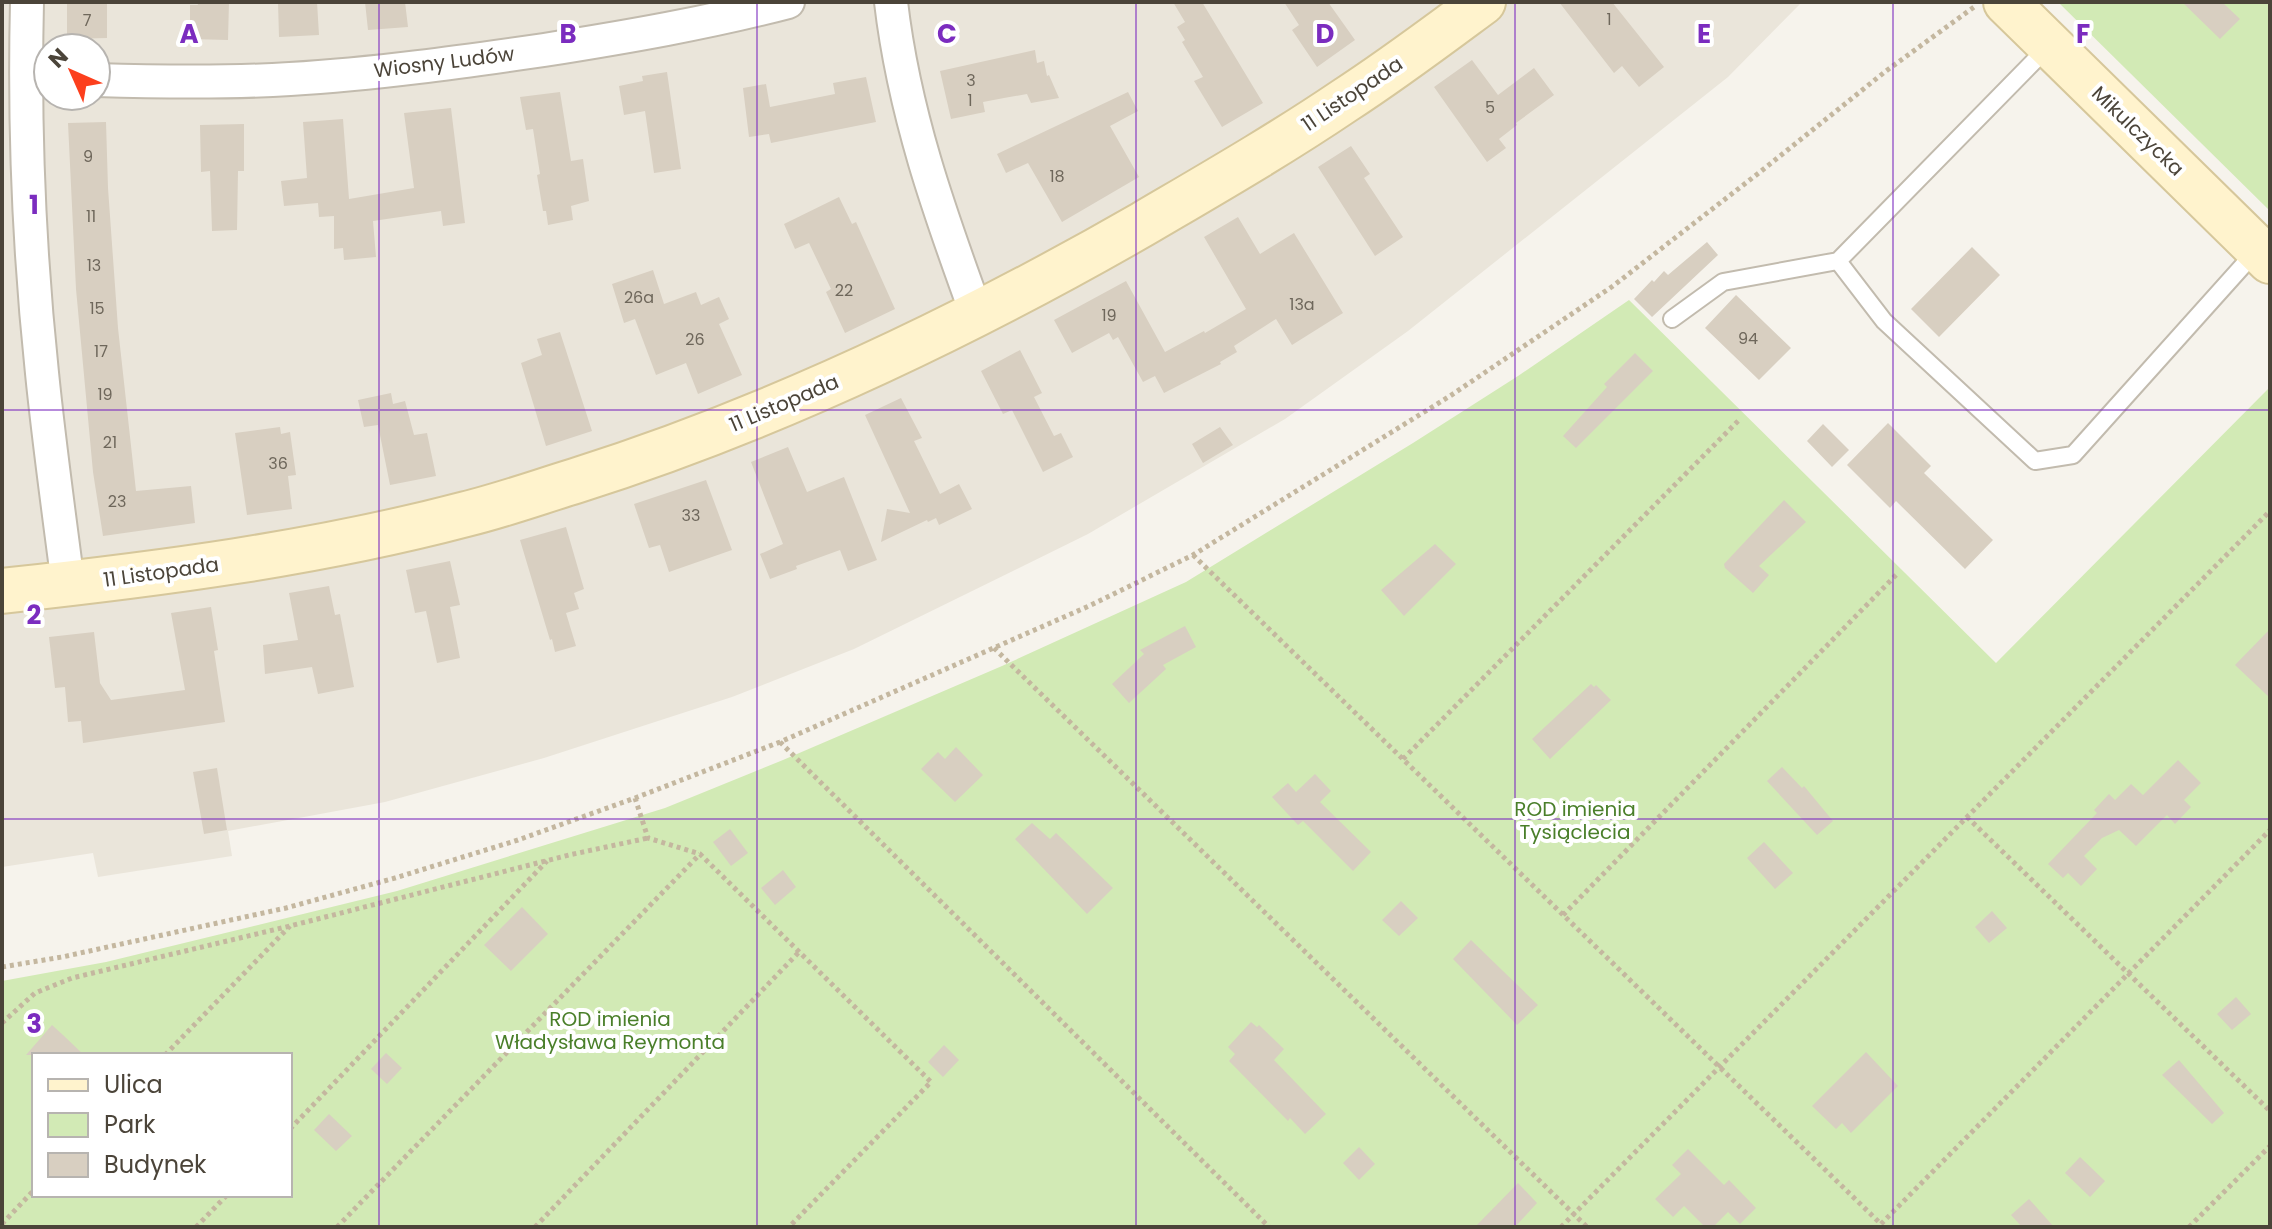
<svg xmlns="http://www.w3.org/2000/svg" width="2272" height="1229" font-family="Poppins,sans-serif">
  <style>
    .residential { fill: #eae5da; fill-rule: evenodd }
    .green { fill: #d2eab5; fill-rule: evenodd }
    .building { fill: #d8cfc1 }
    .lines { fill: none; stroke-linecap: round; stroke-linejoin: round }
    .lane-casing { stroke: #c2bbae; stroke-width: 20 }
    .street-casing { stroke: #c2bbae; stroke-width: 36 }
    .secondary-casing { stroke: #d6c79b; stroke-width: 48 }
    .path { stroke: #c4b79f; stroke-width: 5; stroke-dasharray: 4 4; stroke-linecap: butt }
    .lane { stroke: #fff; stroke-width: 16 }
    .street { stroke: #fff; stroke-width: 32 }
    .secondary { stroke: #fff3cd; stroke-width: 44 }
    .grid { fill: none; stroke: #7b2cbf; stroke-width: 2; stroke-opacity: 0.55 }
    .labels { text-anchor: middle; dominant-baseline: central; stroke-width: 8; stroke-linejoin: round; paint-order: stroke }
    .number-label { font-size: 16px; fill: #6e675b }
    .street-label { font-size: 20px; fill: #4b4439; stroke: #fff }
    .park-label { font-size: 20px; fill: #4a7f2a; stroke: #fff }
    .grid-label { font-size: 26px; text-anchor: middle; font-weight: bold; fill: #7b2cbf; stroke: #fff; stroke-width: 8; stroke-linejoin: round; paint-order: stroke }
  </style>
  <rect width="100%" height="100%" fill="#f6f3ec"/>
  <path class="residential" d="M2 2H1802L1728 77 1408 331 1285 419 1088 534 854 649 732 697 544 758 385 802 228 831 232 856 98 877 93 853 2 867ZM48 48H96V96H48Z"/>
  <path class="green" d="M2058 2H2270V211Z
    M1629 300 1996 663 2270 387V1227H2V981L106 962 397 891 665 808 783 760 1002 666 1186 582 1413 443 1518 376ZM34 1055H290V1195H34Z"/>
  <path class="building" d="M67 2H107V38L67 39Z
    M197 2H229L228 40 190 39V5H198Z
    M278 2H317L319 35 279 37Z
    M365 2H405L408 27 368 30Z
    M1173 2H1202L1263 103 1222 127 1194 81 1203 77 1182 42 1185 40 1177 27 1185 22Z
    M1284 2H1328L1355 40 1317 67 1292 30 1299 25Z
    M1559 2H1612L1664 67 1639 87 1622 66 1614 73Z
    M2182 2H2222L2240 19 2220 39Z
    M1035 50 1037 63 1044 61 1047 76 1049 75 1059 98 1031 103 1027 94 1004 98 983 102 985 112 951 119 940 71Z
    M1472 60 1498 95 1534 68 1554 95 1516 123 1517 125 1499 139 1506 148 1487 162 1434 87Z
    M667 72 681 169 654 173 645 111 624 115 619 86 643 81 642 76Z
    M866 77 876 122 771 143 769 134 749 137 743 88 766 84 770 107 835 94 833 83Z
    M560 92 571 161 583 159 589 201 571 206 573 220 548 225 546 211H543L537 175 540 174 533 129 526 130 520 97Z
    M1128 92 1138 111 1110 126 1139 177 1062 222 1028 163 1006 173 997 154Z
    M451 108 465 223 443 226 441 211 373 221 376 257 344 260 343 248 334 249V216L319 217 318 203 284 206 281 181 307 178 303 122 343 119 349 199 414 188 404 113Z
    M106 122 108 188 118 328 136 491 191 486 195 523 103 536 93 472 76 289 68 123Z
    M244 124V171H238L237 230 212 231 210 171 201 172 200 125Z
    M1351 146 1370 174 1364 178 1403 237 1375 256 1318 167Z
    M839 197 852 224 856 222 895 309 845 333 826 292 831 289 809 243 795 249 784 224Z
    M1238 217 1260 254 1294 233 1343 313 1292 345 1276 319 1234 346 1237 352 1220 362 1221 364 1164 393 1155 376 1143 382 1118 337 1113 340 1109 333 1072 353 1054 320 1126 281 1165 352 1204 331 1205 333 1246 309 1204 237Z
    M1707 242 1718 255 1652 317 1634 299 1652 280 1654 282 1664 271 1668 275Z
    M1972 247 2000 275 1939 337 1911 309Z
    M653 270 664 304 696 292 701 305 719 297 729 319 719 324 742 375 698 394 686 363 656 375 635 319 624 323 612 284Z
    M1736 295 1791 348 1759 380 1705 328Z
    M560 332 592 431 546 446 521 363 542 355 537 339Z
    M1020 350 1042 393 1034 397 1054 436 1061 433 1073 457 1043 472 1012 410 1003 414 981 371Z
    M1635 353 1653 371 1576 448 1563 436 1607 387 1604 384Z
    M391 393 393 404 405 401 414 435 427 433 436 476 390 485 378 425 364 427 358 400Z
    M901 398 922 438 914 441 940 494 959 484 972 509 939 525 936 518 928 522 927 520 881 542 887 509 910 513 865 415Z
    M1888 423 1931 466 1924 473 1993 540 1965 569 1896 501 1890 508 1847 465Z
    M1823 424 1849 450 1832 467 1807 441Z
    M280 427 281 434 290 432 296 475 288 476 292 509 247 515 235 433Z
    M1220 427 1233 445 1203 463 1192 444Z
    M788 447 807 492 844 477 877 560 848 571 840 550 796 566 797 569 770 579 760 554 783 544 751 462Z
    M706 480 732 550 669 572 660 545 649 548 634 504Z
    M1784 500 1806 522 1759 566 1769 575 1753 593 1725 568 1724 564Z
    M566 527 584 589 574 593 579 609 566 613 576 646 555 652 552 639 550 640 520 540Z
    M1435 544 1456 564 1404 616 1381 590Z
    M450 561 460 605 450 607 460 658 437 663 426 611 415 613 406 570Z
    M329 586 335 615 340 614 354 687 318 694 312 667 265 674 263 645 298 640 289 593Z
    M211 607 218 650 214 651 225 722 83 743 81 721 68 722 65 687 55 688 49 637 94 632 100 683 111 700 185 690 171 613Z
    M1185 626 1196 647 1163 665 1166 669 1129 703 1112 684 1144 654 1140 650Z
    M2270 629V698L2235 665Z
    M1591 684 1594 687 1596 685 1611 700 1550 759 1532 739Z
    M956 747 983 775 955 802 921 769 938 752 945 759Z
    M2178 760 2201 783 2184 800 2191 807 2175 824 2167 815 2136 846 2119 830 2102 838 2084 856 2097 869 2081 886 2068 873 2063 878 2048 864 2097 813 2094 810 2109 794 2115 800 2131 784 2143 795Z
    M1782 767 1802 788 1804 786 1833 821 1817 835 1767 781Z
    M217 768 227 830 204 834 193 772Z
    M1315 774 1331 791 1320 802 1371 852 1353 871 1303 821 1298 825 1272 797 1288 783 1296 792Z
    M1032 823 1050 839 1056 833 1113 888 1087 914 1015 839Z
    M730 829 748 853 731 866 713 842Z
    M1764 842 1793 873 1775 889 1747 858Z
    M783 870 796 887 775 905 761 888Z
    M1401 901 1418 918 1399 936 1382 920Z
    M522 907 548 934 511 971 484 945Z
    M1992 911 2007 928 1989 943 1975 927Z
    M1471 940 1538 1005 1517 1025 1453 959Z
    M2236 997 2251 1014 2232 1030 2217 1014Z
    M1251 1022 1257 1027 1259 1025 1284 1049 1274 1060 1326 1114 1305 1134 1290 1118 1288 1121 1229 1061 1235 1054 1228 1047Z
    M52 1025 63 1035 84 1055H26Z
    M944 1045 959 1060 943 1077 928 1062Z
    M1866 1052 1898 1086 1851 1133 1842 1123 1836 1129 1812 1106Z
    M386 1053 402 1068 387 1084 371 1069Z
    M2179 1060 2224 1113 2212 1124 2162 1075Z
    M329 1114 352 1136 336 1151 314 1130Z
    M1359 1147 1375 1164 1359 1180 1343 1163Z
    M1688 1149 1724 1185 1729 1180 1756 1208 1740 1224 1728 1212 1713 1227H1705L1684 1206 1673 1217 1655 1199 1681 1174 1672 1165Z
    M2080 1157 2105 1181 2090 1197 2065 1173Z
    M1518 1183 1537 1203 1515 1227H1475Z
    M2029 1199 2054 1227H2022L2011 1215Z"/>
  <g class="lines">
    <g class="lane-casing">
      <path id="lane" d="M1838 261 1884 321 2035 461 2073 455 2257 250
        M1672 319 1723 282 1838 261 2049 46"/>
    </g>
    <g class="street-casing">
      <path id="street" d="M27 2C24 125 29 250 42 373 49 443 59 514 68 584
        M891 2C904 113 939 211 977 315
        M96 80C161 82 226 83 290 79 375 74 460 62 544 50 626 37 708 23 788 2"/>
    </g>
    <g class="secondary-casing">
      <path id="secondary" d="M2006 2 2270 261
        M2 591C158 574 314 554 466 514 503 505 539 492 575 481 774 418 962 328 1143 224 1211 184 1279 145 1344 101 1392 70 1437 36 1483 2"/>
    </g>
    <path class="path" d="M1193 555 1884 1227
      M994 648 1587 1227
      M780 742 1269 1227
      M1403 759 1740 419
      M635 798 648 838 700 854 931 1082 789 1227
      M1967 817 2270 1111
      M1563 915 1898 573
      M2 967 62 957 286 908 395 878 518 840 635 798 780 742 1089 606 1193 555 1450 396 1613 286 1760 172 1886 71 1974 7
      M2 1023 35 993 72 978 290 926 569 855 648 838
      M165 1055 290 926
      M290 1129 547 861
      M2 1224 34 1190
      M1881 1224 2270 830
      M196 1227 227 1195
      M337 1227 700 854
      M535 1227 799 952
      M1561 1227 2270 511
      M2189 1227 2270 1146"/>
    <use href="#lane" class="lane"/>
    <use href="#street" class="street"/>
    <use href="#secondary" class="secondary"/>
  </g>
  <path class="grid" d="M379 2V1227M757 2V1227M1136 2V1227M1515 2V1227M1893 2V1227M2 410H2270M2 819H2270"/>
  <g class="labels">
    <g class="number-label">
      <text x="1609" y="19">1</text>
      <text x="87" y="20">7</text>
      <text x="971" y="80">3</text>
      <text x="970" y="100">1</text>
      <text x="1490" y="107">5</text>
      <text x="88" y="156">9</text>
      <text x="1057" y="176">18</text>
      <text x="91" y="216">11</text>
      <text x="94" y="265">13</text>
      <text x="844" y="290">22</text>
      <text x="639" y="297">26a</text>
      <text x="1302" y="304">13a</text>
      <text x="97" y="308">15</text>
      <text x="1109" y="315">19</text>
      <text x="1748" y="338">94</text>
      <text x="695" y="339">26</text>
      <text x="101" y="351">17</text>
      <text x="105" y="394">19</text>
      <text x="110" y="442">21</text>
      <text x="278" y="463">36</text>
      <text x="117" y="501">23</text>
      <text x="691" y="515">33</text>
    </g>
    <g class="street-label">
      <text transform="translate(444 62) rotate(-7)">Wiosny Ludów</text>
      <text transform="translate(1352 94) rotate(-34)">11 Listopada</text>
      <text transform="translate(2138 131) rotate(44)">Mikulczycka</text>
      <text transform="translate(784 403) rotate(-23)">11 Listopada</text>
      <text transform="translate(161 572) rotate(-8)">11 Listopada</text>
    </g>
    <g class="park-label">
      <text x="1575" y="809">ROD imienia<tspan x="1575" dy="23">Tysiąclecia</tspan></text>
      <text x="610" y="1019">ROD imienia<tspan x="610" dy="23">Władysława Reymonta</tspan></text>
    </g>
  </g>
  <g class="grid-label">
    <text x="189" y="43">A</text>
    <text x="568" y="43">B</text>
    <text x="947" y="43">C</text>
    <text x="1325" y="43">D</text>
    <text x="1704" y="43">E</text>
    <text x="2083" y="43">F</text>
    <text x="34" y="214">1</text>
    <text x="34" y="624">2</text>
    <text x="34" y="1033">3</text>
  </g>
  <rect width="2272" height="1229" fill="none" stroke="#4b4439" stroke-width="8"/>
  <rect x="32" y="1053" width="260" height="144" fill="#ffffff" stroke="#b7b4b0" stroke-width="2"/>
  <rect x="48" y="1079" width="40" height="12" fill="#fff3cd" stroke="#b7b4b0" stroke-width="2"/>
  <text x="104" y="1093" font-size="24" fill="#4b4439">Ulica</text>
  <rect x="48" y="1113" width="40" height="24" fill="#d2eab5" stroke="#b7b4b0" stroke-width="2"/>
  <text x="104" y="1133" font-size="24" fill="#4b4439">Park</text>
  <rect x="48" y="1153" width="40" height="24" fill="#d8cfc1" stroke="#b7b4b0" stroke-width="2"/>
  <text x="104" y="1173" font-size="24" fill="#4b4439">Budynek</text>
  <g transform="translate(72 72) rotate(315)"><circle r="38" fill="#ffffff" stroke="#b7b4b0" stroke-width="2"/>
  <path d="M0-6L14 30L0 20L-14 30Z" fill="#fc3f1d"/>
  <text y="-12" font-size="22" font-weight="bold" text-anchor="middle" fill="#4b4439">N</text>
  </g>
</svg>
